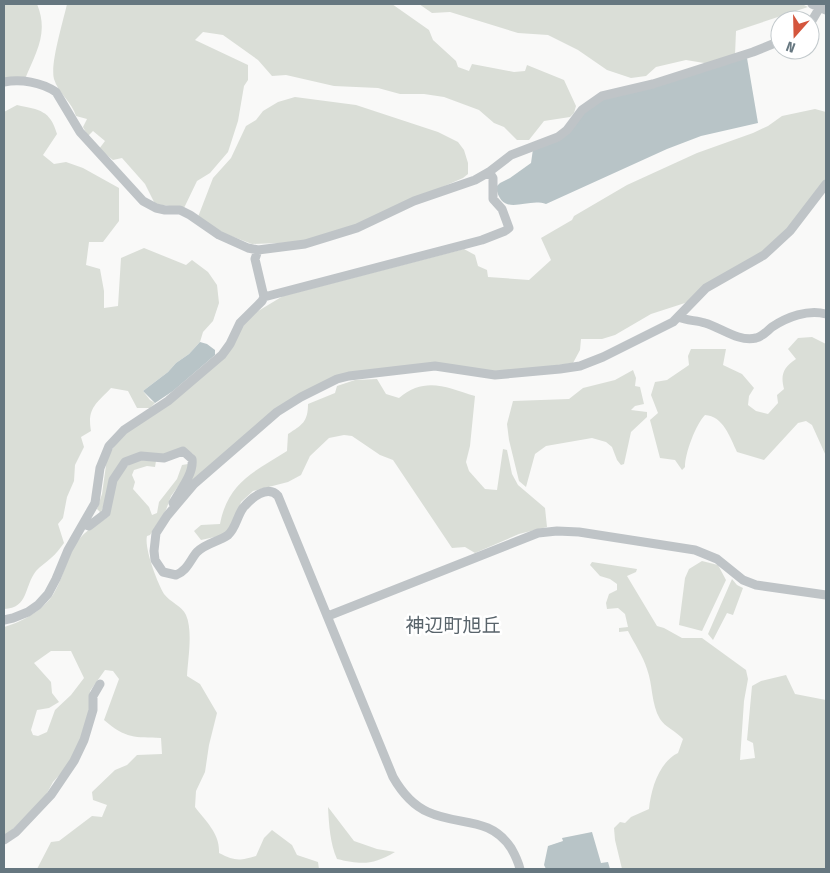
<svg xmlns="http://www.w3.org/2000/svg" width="830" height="873" font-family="'Fira Sans Condensed','Noto Sans JP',sans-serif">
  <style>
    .green { fill: #daded7; fill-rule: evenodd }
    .water { fill: #b8c4c7 }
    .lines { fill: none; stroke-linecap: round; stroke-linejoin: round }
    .minor { stroke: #bfc4c7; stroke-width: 9 }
    .labels { text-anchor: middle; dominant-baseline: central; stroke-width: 5; stroke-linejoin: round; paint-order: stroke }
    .quarter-label { font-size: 19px; fill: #59646b; stroke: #fff }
  </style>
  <rect width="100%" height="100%" fill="#f9f9f8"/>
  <path class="green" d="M4 4H37C49 33 36 52 25 79H4Z
    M67 4H392L429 30 433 40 456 61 458 67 469 71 472 64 514 72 525 71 527 65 564 80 576 106 574 113 570 117 544 121 529 140H517L504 127 494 123 479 110 444 97 424 94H400L378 88 334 86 286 75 272 76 258 60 223 35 203 32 195 40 248 65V80L244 86 238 121 228 152 210 173 197 181 184 208 155 204 145 184 122 158 113 160 99 149 105 141 93 131 88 136 83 127 87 119 76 116C72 102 58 93 54 79 50 64 63 22 67 4Z
    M419 4H802L808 7 736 31 735 55 710 64 686 60 656 67 646 76 631 78 607 70 578 50 548 35 518 33 450 12 432 13Z
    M295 97 356 105 438 132 458 142 464 150 468 163V174L463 178 355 225 304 242 252 244 223 233 198 217 213 178 231 158 246 126 256 120 263 111 278 102Z
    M17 105C40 110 50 110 57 134L43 155 54 164 66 162 83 168 119 188V221L103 242H89L86 265 100 269 104 291V308L118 306 121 258 144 248 186 265 192 260 208 272 217 285 219 303 213 321 203 332 200 342 189 354 176 363 168 372 143 391 150 400 155 403 150 408H137L128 391 111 388C96 404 87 408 91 431L81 437 84 447 75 465 74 481 67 497 63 518 58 524 64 543C60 548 56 554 51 558 47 562 40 566 36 571 24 586 29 608 4 609V112Z
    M815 109 826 112V181L790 227 759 254 685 303 651 314 615 335 602 339H581L580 350 573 363 495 374 435 365 349 376 306 392 195 481 190 480 195 458 193 454 188 451 165 456 126 458 106 498 101 513 97 509 102 494 107 458 120 437 223 359 243 324 253 314 283 296 464 249 475 255 478 266 487 270 488 277 529 280 551 260 541 238 572 220 574 216 627 185 697 153 753 133 768 126 782 116Z
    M812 337 826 344V456L812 425 806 421 798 423 764 460 737 452C730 437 723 416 705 415 696 424 685 453 685 467L682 470 675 460 660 458 650 420 658 413 651 395 655 382 667 380 689 365 688 356 691 349H726L723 365 742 374 754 388 749 396 748 405 756 411 768 414 778 403 777 395 784 389C780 374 784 367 796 359L788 349 798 338Z
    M633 370 636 378 635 386 640 387 644 404 635 406 631 410 647 412V417L631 432 624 464 621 465 617 460 612 447 606 442 592 438 546 446 535 454 526 487 519 481 509 440 507 424 513 401 569 399 583 388 615 380Z
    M377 379 386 394 399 398C425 376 446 387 475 396L470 446 466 462 469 471 485 489 497 490 503 449 507 450 512 474 518 485 545 508 547 527 519 534 475 553 465 547 452 548 393 460 380 455 352 436 344 435 329 438 310 456 301 475 288 482 253 491 241 502 235 521 224 535 201 540 194 531 201 525 220 524C228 482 254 472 287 451L288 434C302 425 308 422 308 404L335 393 337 386 355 380Z
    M141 460 156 461 155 467 147 466 134 470 132 475 135 482 133 489 149 507 152 515 157 513 159 502 177 479 182 465 188 464V470L183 480 171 496 166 510 150 535 147 536C144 548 157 582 164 594 170 602 182 606 186 615 193 631 188 658 187 676L200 684 217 713 209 745 205 772 196 791 195 807C206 822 220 833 219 853 235 861 239 861 256 856L264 838 272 830 292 845 297 855 318 862 319 869H37L51 842 59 841 92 816 102 817 107 805 93 800 92 792 115 770 127 765 137 755 162 754 161 738C135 737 126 739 104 720L119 679 113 671 105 670 90 691 89 712 74 759 53 782 46 795 8 834H4V627C22 622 44 610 54 593 65 575 67 553 81 537 88 529 100 523 109 516 113 494 115 465 141 460ZM51 651H71L84 678 71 695 55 710 47 732 38 736 33 735 31 730 37 710 49 708 59 702 52 693 51 682 34 663Z
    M702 561 718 565 726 580 702 631 679 625 685 578 689 569Z
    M592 562 637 569 636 572 627 576 657 626 664 628 682 638H702L746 670 748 679 744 701 740 760 755 758 753 743 747 740 752 686 761 681 786 675 795 694 826 700V869H622L615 840 614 828 620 822 625 823 631 817 649 809C651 789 659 762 678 753L683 739C676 731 665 727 660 719 651 704 653 685 647 669 643 656 634 643 628 631L619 632V628L628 627 625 614 618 608 607 609 606 603 609 594 617 590V584L610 579 600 576 590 565Z
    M732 579 737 585 743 588 733 615 727 613 713 640 708 634Z
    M328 807 354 841 377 849 395 852C373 865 362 865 337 859 330 843 329 825 328 807Z"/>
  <path class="water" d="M747 58 758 123 701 136 667 149 546 204C526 197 502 219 496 187L500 183 510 178 531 163 533 149 545 146 582 113 601 100Z
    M200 342 207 344 215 350V355L173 391 155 403 143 391 168 372 176 363 189 354Z
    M592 832 601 863 608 862 610 869H546L544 865 548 846 563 841 562 838Z"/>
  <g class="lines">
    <path class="minor" d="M812 4 826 10
      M810 24 820 7
      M4 82C21 79 41 82 56 92L80 132 143 201 156 208 165 210H180L190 215 219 235 248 248 258 250 305 244 357 228 414 201 475 180 489 172 511 155 558 137 567 130 582 110 602 96 653 84 753 52 780 41
      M264 297 482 240 505 231 509 228 502 209 493 199V178L489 172
      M679 317C687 321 696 320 705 323 722 328 738 342 756 338 763 336 766 332 772 327 787 317 808 309 826 314
      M84 524 89 526 106 513 113 480 125 462 141 456 164 458 183 451 192 459C194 474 180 490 173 503L174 505
      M328 616 538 533 557 531 579 532 695 550 717 559 743 580 756 585 826 595
      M4 620 13 618 28 612 38 605 48 594 56 579 68 550 95 503 100 468 109 446 124 430 168 401 222 355 230 344 240 323 262 301 264 297 255 259 258 250
      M4 840 16 832 51 795 74 761 84 740 93 710V696L100 684
      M520 869C518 861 515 855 511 848 490 816 458 826 428 812 412 805 401 791 393 777L278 496C268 484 251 498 243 508 237 516 236 528 228 535 218 542 206 543 197 552 190 560 187 571 176 575L163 572 155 560 154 551 156 533 167 516 194 484 277 412 301 397 337 379 349 376 435 366 495 375 560 369 580 366 603 357 673 322 706 288 764 255 790 231 826 184"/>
  </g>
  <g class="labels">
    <g class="quarter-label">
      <text x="453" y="625">神辺町旭丘</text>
    </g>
  </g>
  <rect width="830" height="873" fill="none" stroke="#667780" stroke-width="10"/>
  <g transform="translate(795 35) rotate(200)"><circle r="24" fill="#ffffff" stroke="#c2c9cc"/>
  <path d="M0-4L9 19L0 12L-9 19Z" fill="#d4563d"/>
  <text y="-8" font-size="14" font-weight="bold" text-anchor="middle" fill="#667780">N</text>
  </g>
</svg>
